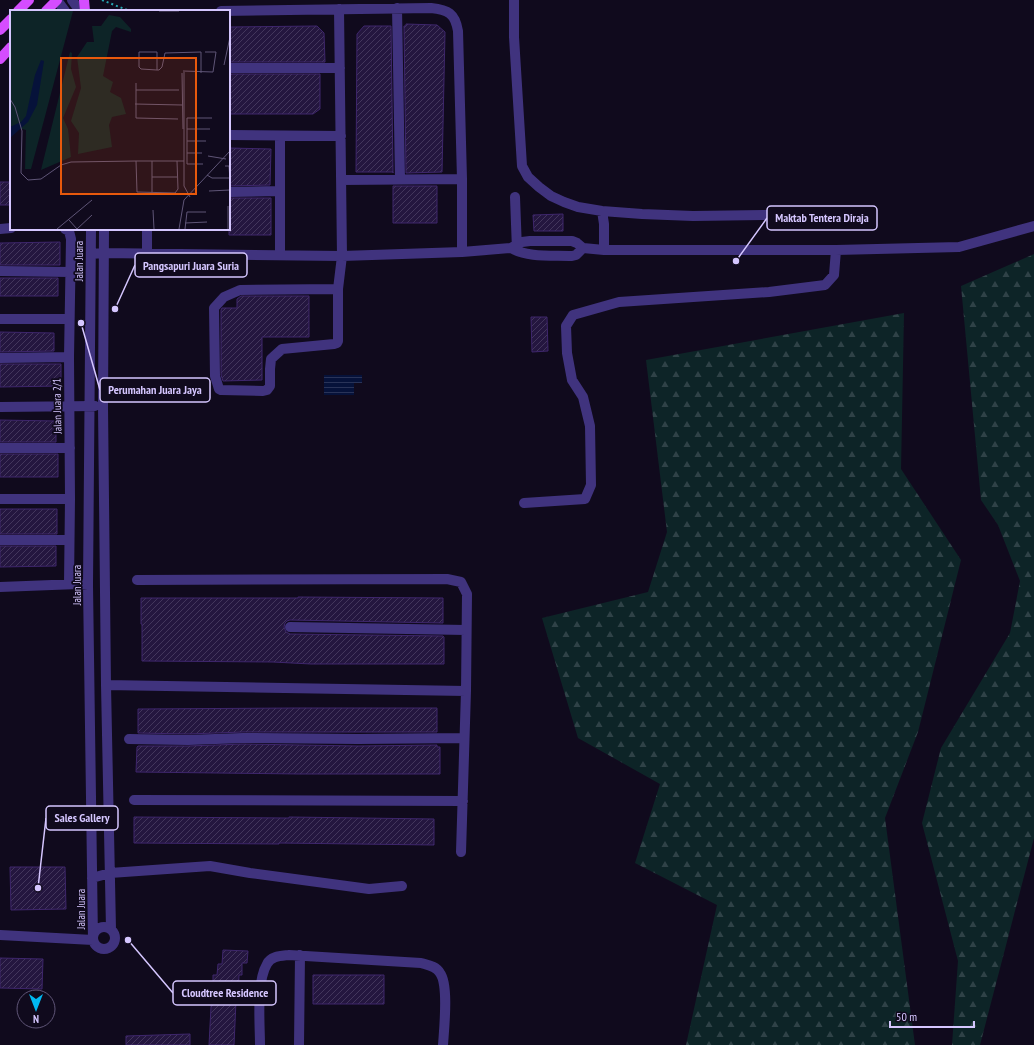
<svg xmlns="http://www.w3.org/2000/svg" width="1034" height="1045" font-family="'PT Sans Narrow',sans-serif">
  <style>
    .forest { fill: url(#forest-firs) }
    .water { fill: url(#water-rules) }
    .building { fill: url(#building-hatch); stroke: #3e266c }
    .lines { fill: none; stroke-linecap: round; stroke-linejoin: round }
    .path { stroke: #27a8b3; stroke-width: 2; stroke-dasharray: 2 3; stroke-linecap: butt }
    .minor { stroke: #40337e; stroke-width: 10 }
    .major { stroke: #d54dff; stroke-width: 10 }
    .labels { text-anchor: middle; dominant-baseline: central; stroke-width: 3.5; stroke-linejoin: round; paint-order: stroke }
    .street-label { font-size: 11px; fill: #d5c6ff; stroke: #100a1d }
    .inset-road { fill: none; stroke: #5f5577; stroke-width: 1 }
    .view { fill: #e8590c; fill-opacity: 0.15; stroke: #e8590c; stroke-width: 2 }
    .inset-edge { fill: none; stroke: #d5c6ff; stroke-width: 2 }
    .leader { fill: none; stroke: #d5c6ff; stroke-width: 1.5 }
    .callout-dot { fill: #d5c6ff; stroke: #100a1d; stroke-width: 1.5 }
    .callout { fill: #100a1d; stroke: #d5c6ff; stroke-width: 1.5 }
    .callout-label { font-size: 12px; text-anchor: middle; font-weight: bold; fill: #d5c6ff }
  </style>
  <defs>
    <pattern id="forest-firs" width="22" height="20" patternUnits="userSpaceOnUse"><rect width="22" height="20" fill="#0d2427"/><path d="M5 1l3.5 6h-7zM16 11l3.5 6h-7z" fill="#2f4247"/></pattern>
    <pattern id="water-rules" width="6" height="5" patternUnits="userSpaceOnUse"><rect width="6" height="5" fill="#06123a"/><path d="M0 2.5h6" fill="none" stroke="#293358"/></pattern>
    <pattern id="building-hatch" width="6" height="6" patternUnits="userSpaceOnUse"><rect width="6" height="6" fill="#24163f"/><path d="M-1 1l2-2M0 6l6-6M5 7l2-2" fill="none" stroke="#43365c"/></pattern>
  </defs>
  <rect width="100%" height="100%" fill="#100a1d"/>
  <path class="forest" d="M1034 254V838L980 1045H952L958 961 922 823 941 748 1010 633 1020 581 998 525 981 500 961 286Z
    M904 313 901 469 961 560 918 732 885 818 915 1045H686L717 905 635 863 660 784 578 738 542 618 648 592 667 532 646 360Z"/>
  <path class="water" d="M324 375H362V383H354V395H324Z"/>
  <path class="building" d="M406 24 437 25 445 32 442 172 406 173 404 26H406Z
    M317 26 324 33 325 62H229V27Z
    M364 26H391L393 173V172H356L357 34Z
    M229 74H320V109L313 114H229Z
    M229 148 271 149 270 185 229 186Z
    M0 182H11V205H0Z
    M393 186H437V223H393Z
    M229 198H271V235H229Z
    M563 214V231H534L533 215Z
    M60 242V265H0V243Z
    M0 278H58V296H0Z
    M241 296H309V337H262V380L223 381 221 375V310L222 308H237V299Z
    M531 317H547L548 351 532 352Z
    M0 332 54 333V351L0 352Z
    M0 364H61V386L0 387Z
    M0 420 56 421V442H0Z
    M0 454H58V477H0Z
    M0 509H57V534H0Z
    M0 546H56V566L0 567Z
    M298 597 443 598V623L290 620 287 621 285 623 284 627 286 632 290 634 443 636 444 637V664H311L273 662 142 661V624H141V598H298Z
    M294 708H437V732H243L188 734 138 733V709Z
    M243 744 358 746 437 745V747H440V774H299L136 772 137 747 138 746H188Z
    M134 817 289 818V817L434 819V845L279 843V844L134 843Z
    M10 867H65L66 909 11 910Z
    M223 950 248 951 247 963H242V975H239L238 1001H236L234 1045H209L212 988H213V975H217L218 964H222Z
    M0 958 43 959 42 989 0 988Z
    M313 975H384V1004H313Z
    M190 1034V1045H126V1036Z"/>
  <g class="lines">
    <path class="path" d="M102 0 127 10 128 11"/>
    <path class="minor" d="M57 0 65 11
      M72 0 80 11
      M514 0V37L522 166 528 177 539 187 551 196 564 202 578 207 602 211 642 214 693 216 837 214
      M397 8 400 179
      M229 68H340
      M229 135 341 136
      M341 180 462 179
      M280 191V136
      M229 192 280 191V255
      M515 197 517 250
      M602 211 604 224V250
      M0 229 11 228
      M65 229 69 231 71 239 69 357 70 499 69 584
      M91 229 88 585 93 940
      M104 229 103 406 106 685 111 929
      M147 229V254
      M511 248C528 258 553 255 572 256L576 255 583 248
      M462 252 511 248 522 242 530 241H572L577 243 583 248 604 250H836L959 247 1034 226
      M91 254 104 253 342 256 462 252V179L458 31C455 13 448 10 431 8L221 11
      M0 271 70 272
      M338 289 240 290 224 297 214 308 215 376 219 389 221 390 263 391 267 390 270 386V369L271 359 282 349 334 344 337 343 338 341V289L342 256 339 9
      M0 319H69
      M0 358 69 357
      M0 407 95 406
      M0 448H70
      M0 499H70
      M524 503 585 499 591 485 590 426 583 397 572 380 567 353 566 326 573 315 619 302 769 292 825 285 834 275 836 250
      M0 540H69
      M137 580 447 579 461 582 467 594 466 691 461 852
      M0 587 78 584 88 585
      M290 627 466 630
      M106 685 466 691
      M129 739 188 740 243 738 358 739 464 738
      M134 800 463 801
      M92 878 110 873 210 866 250 873 369 889 402 886
      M93 938a11 11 0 1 1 22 0a11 11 0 1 1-22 0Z
      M0 935 93 940
      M260 1045C260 1024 256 982 267 964 271 956 281 956 289 955L421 963C428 965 436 966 440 973 449 985 444 1029 443 1045
      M299 1045 300 955"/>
    <path class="major" d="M84 0 85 11
      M18 11 29 0
      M46 11 57 0
      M0 30 11 19
      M0 59 11 47"/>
  </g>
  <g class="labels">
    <g class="street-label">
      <text transform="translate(79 261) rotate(-90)">Jalan Juara</text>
      <text transform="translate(57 406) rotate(-91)">Jalan Juara 2/1</text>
      <text transform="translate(77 585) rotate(-90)">Jalan Juara</text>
      <text transform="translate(81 909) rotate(-90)">Jalan Juara</text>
    </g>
  </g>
  <g transform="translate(10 10)">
    <rect width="220" height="220" fill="#100a1d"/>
    <path d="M0 1H63L21 159H15L16 120 0 116ZM99 5 110 7 121 19V22L106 17 102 21 93 66 103 72 100 82 111 88 116 104 102 107 99 115 102 137 68 144 69 123 61 111 71 78 67 47 77 32H84L82 16H91ZM60 42 62 43 61 59 66 77 53 108 58 119 61 147 31 160Z" fill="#0d2427"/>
    <path d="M31 50 34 51 27 95 18 112 0 128V117L11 112 16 106 25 65Z" fill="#06123a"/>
    <path class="inset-road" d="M149 1H169M214 55 220 27M147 60V42H129V57L131 59 147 60H149L152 57 155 43 191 42V63M173 61 203 62 206 42H195M174 62V176L180 187M172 63 173 119M126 73V108L168 109M126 80H169M0 89 5 97 12 121 11 163 18 170 31 169 51 155 61 152 126 151M125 94 172 95M177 108V154H193M177 108H202M177 119H200M177 131H196M177 143H192M198 146 216 149M142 151V183M167 151 168 179 165 183 127 182 126 151H174M215 156H219L220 171M197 165 202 168H220M142 167H167M199 181 220 180M218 196V219M143 200 144 219M59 210 67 219M175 213 197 212M47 219 82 190M67 219 82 205M169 219 174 190 220 141M175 219 177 202H196"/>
    <path class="view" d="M51 48H186V184H51Z"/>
    <rect width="220" height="220" class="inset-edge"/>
  </g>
  <path class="leader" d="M736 261L767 218M115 309L135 265M81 323L100 390M38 888L46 818M128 940L173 993"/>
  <g class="callout-dot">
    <circle cx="736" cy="261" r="4"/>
    <circle cx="115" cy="309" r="4"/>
    <circle cx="81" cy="323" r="4"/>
    <circle cx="38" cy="888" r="4"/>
    <circle cx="128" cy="940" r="4"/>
  </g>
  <g class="callout">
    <rect x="767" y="206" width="110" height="24" rx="4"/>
    <rect x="135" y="253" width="112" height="24" rx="4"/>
    <rect x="100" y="378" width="110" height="24" rx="4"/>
    <rect x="46" y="806" width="72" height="24" rx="4"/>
    <rect x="173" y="981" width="103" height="24" rx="4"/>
  </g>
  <g class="callout-label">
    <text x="822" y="222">Maktab Tentera Diraja</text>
    <text x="191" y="270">Pangsapuri Juara Suria</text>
    <text x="155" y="394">Perumahan Juara Jaya</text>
    <text x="82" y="822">Sales Gallery</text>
    <text x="225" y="997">Cloudtree Residence</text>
  </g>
  <g transform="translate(36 1009) rotate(180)"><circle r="19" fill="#100a1d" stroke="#5f5577"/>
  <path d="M0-3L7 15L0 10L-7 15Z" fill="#00b8f1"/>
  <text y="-6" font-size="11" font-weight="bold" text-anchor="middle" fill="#d5c6ff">N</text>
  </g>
  <path d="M890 1021v6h84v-6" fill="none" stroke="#d5c6ff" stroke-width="2"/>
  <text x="896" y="1021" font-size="12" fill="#d5c6ff" stroke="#100a1d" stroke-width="3" paint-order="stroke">50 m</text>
</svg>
